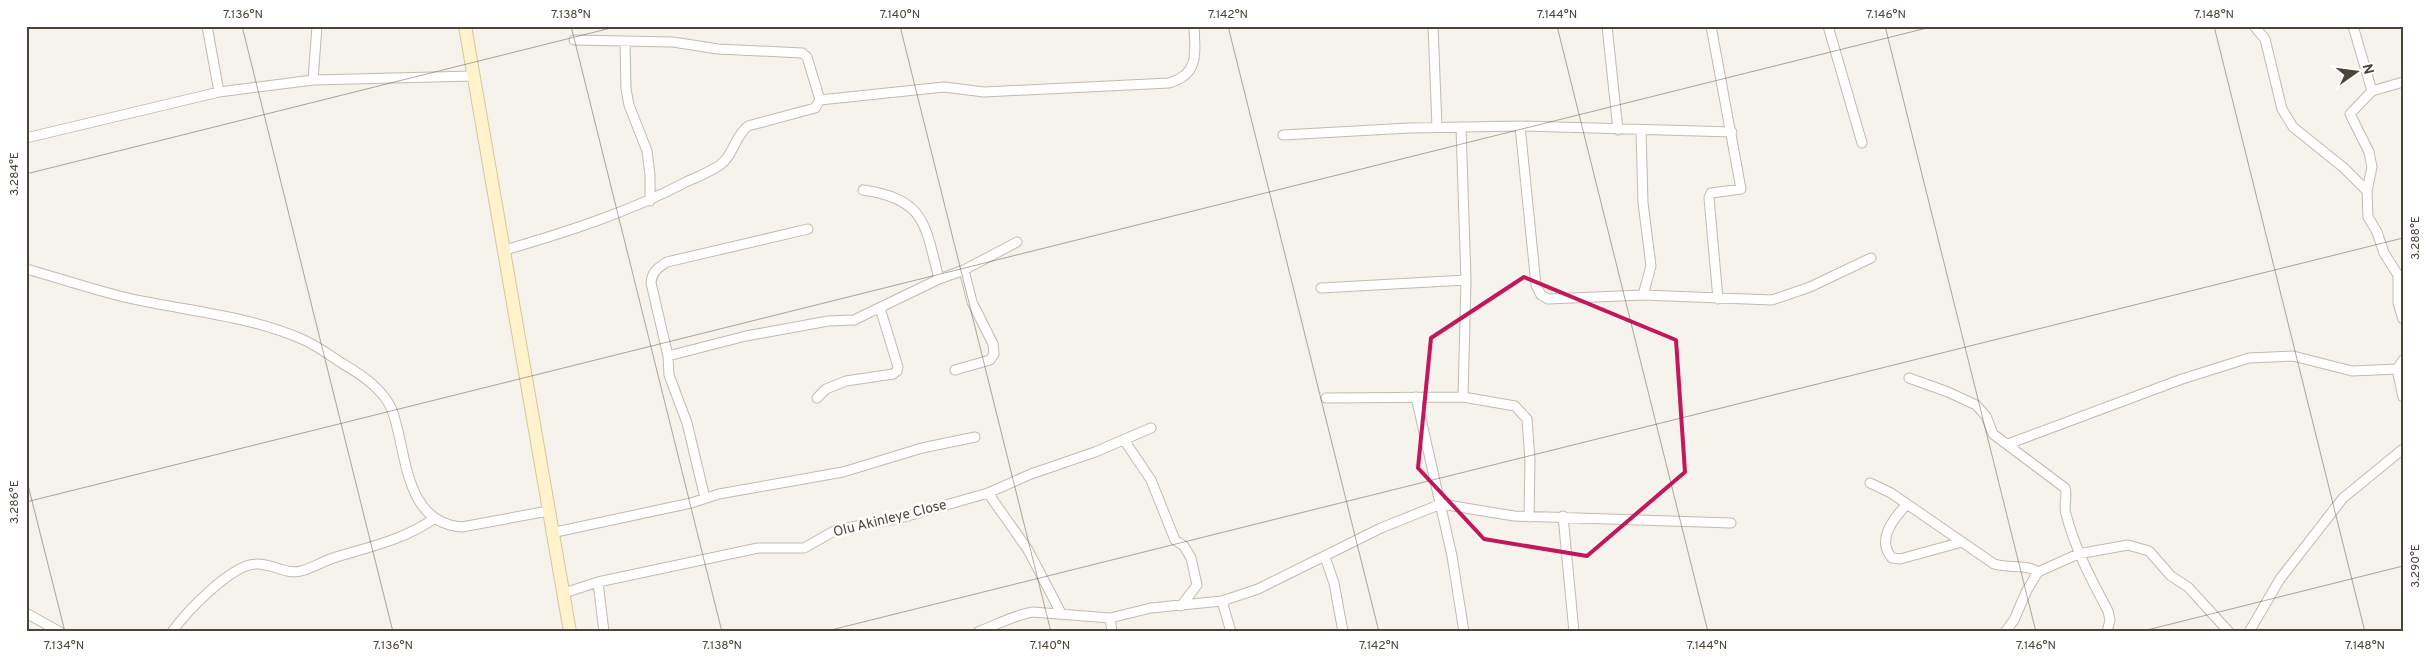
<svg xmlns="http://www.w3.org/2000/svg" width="2429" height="658" font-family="Overpass,sans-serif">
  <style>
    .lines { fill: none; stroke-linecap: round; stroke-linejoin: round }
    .minor-casing { stroke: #c2bbae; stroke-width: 11 }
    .secondary-casing { stroke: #d6c79b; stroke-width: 14 }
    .minor { stroke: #fff; stroke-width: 9 }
    .secondary { stroke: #fff3cd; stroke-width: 12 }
    .marked { fill: none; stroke: #c2185b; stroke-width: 4; stroke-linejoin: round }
    .ticks { fill: none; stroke: #4b4439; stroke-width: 1; stroke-opacity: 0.45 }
    .labels { text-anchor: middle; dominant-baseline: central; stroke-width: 5; stroke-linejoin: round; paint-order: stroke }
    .street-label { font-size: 14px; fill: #4b4439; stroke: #fff }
    .neatline { fill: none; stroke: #4b4439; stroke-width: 2 }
    .ticks-label { font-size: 12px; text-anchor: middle; fill: #4b4439 }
  </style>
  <rect width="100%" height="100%" fill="#f6f3ec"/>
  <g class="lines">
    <g class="minor-casing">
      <path id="minor" d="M207 26 219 92
        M1433 26 1437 127
        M1607 26 1618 130
        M1711 26 1741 189 1711 193 1709 198 1718 299
        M1828 26 1862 143
        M2254 26 2265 39 2282 109 2293 127 2344 168 2367 191 2368 217 2377 232 2384 253 2398 275V303L2403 319
        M2353 26 2372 91
        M625 42 626 89 629 105 647 151 650 175V201
        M313 80 317 26
        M820 100 944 87 984 92 1169 83C1200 74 1195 53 1194 26
        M1520 126 1536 285 1541 295 1548 299 1643 295 1772 300 1810 287 1871 258
        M1461 127 1466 280 1463 397
        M1641 130 1643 203 1651 266 1643 295
        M1283 135 1409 128 1520 126 1732 132
        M26 138 219 92 313 80 473 76
        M863 190C926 199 925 225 939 279
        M2367 191 2372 167 2369 152 2350 114 2372 91 2403 82
        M505 250C567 232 629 212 686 182 697 177 710 172 720 165 734 155 734 137 748 126L815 108 820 100 807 57 802 53 718 49 673 42 574 40
        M26 269C59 278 91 289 124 297 184 311 248 315 304 340 317 346 328 354 340 362 350 368 362 375 371 383 379 390 388 400 392 410 407 450 403 523 462 527L548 511
        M1321 288 1466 280
        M668 356 651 283C652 271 658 268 667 262L808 229
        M2403 360 2397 369 2403 397
        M955 370 990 360 994 354 993 344 972 302 964 270
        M1909 378 1948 392 1976 405 1986 416 1993 434 2065 488C2068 497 2063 505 2066 514 2075 549 2091 579 2108 611L2110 620 2107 632
        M1416 397 1452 556 1464 632
        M817 398 826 389 846 381 893 374 897 371 898 367 880 308
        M1326 398 1463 397 1515 406 1527 419 1530 461 1529 517
        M1124 440 1151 480 1175 540 1184 546 1191 558 1197 585 1181 606
        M2008 444 2182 379 2249 358 2293 356 2352 371 2397 369
        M1870 483 1891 493 1994 564C2010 569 2024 563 2038 572
        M988 493 1028 550 1061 613
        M705 498 687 423 669 375 668 356 746 336 828 321 854 320 939 279 964 270 1017 242
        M1907 504C1893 519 1876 540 1892 558L1900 559 1962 542
        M1563 516 1574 632
        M551 533 691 503 719 494 843 472 922 448 975 437
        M1325 557 1334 583 1343 632
        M598 582 604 632
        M564 593 598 582 758 548H804L836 530 904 517 988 493 1031 474 1095 452 1151 428
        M1222 601 1231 632
        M26 613 60 632
        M1110 618 1112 632
        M172 632C186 612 232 564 256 564 271 563 286 575 301 571 312 568 322 562 333 558 369 547 404 540 435 518
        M978 632C996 625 1014 615 1033 612L1110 618 1151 608 1222 601 1258 589 1381 528 1441 504 1514 516 1731 523
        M2005 632 2014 620 2027 590 2038 572 2078 554 2128 545 2149 551 2171 576 2188 587 2229 632
        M2249 632 2280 579 2343 498 2403 449"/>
    </g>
    <g class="secondary-casing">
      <path id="secondary" d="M465 26 570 632"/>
    </g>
    <use href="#minor" class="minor"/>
    <use href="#secondary" class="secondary"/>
  </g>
  <path class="marked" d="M1524 277 1676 340 1685 472 1587 556 1484 539 1418 468 1431 338Z"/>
  <path class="ticks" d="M242 26 393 632M571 26 722 632M900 26 1051 632M1228 26 1379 632M1557 26 1708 632M1885 26 2036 632M2214 26 2365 632M26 174 619 26M26 477 65 632M26 502 1935 26M823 632 2403 238M2139 632 2403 566"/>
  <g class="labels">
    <g class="street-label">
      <text transform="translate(890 519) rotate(-14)">Olu Akinleye Close</text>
    </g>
  </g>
  <rect width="2429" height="658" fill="none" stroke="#ffffff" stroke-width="55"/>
  <g transform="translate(2356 72) rotate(76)" stroke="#ffffff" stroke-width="4" paint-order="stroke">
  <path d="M0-4L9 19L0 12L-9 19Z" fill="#4b4439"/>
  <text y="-8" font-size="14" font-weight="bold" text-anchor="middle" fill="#4b4439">N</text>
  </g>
  <rect x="28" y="28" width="2374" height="602" class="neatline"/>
  <g class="ticks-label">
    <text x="243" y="18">7.136°N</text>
    <text x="571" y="18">7.138°N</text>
    <text x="900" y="18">7.140°N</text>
    <text x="1228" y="18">7.142°N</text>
    <text x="1557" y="18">7.144°N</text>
    <text x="1886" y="18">7.146°N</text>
    <text x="2214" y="18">7.148°N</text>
    <text transform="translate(14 174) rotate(-90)" y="4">3.284°E</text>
    <text transform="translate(2415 238) rotate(-90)" y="4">3.288°E</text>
    <text transform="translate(14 502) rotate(-90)" y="4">3.286°E</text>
    <text transform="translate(2415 566) rotate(-90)" y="4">3.290°E</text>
    <text x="64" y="649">7.134°N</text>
    <text x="393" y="649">7.136°N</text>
    <text x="722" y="649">7.138°N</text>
    <text x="1050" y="649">7.140°N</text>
    <text x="1379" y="649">7.142°N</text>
    <text x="1707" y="649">7.144°N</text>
    <text x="2036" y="649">7.146°N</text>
    <text x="2365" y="649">7.148°N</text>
  </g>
</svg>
